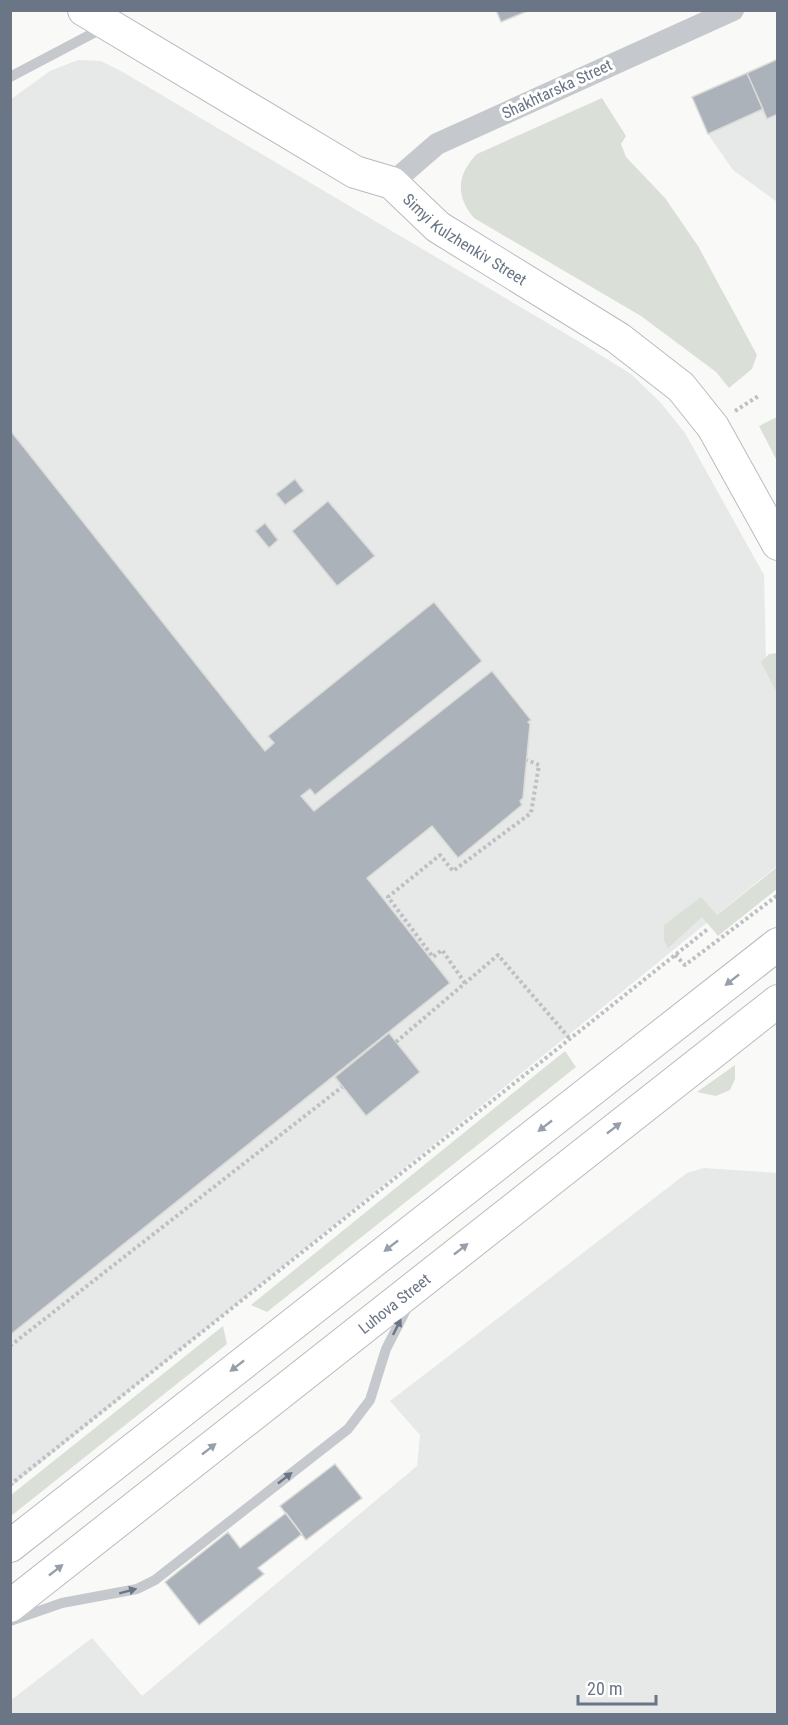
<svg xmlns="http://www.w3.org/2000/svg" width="788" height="1725" font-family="'Roboto Condensed',sans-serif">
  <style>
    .built { fill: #e7e8e8 }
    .green { fill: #dae0d8 }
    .building { fill: #acb2b9; stroke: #dbdbd9; stroke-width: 1.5 }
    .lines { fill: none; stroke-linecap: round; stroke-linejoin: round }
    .secondary-casing { stroke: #b8bbc0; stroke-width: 34 }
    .path { stroke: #bdbfc2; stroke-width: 4; stroke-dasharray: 3 3; stroke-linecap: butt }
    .service { stroke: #c5c8cc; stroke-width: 10 }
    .minor { stroke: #c5c8cc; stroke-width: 22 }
    .secondary { stroke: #fff; stroke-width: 32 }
    .oneway { fill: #979faa }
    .oneway2 { fill: #6a7686 }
    .labels { text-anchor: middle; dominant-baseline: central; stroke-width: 6; stroke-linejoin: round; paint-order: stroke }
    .street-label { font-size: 16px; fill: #6a7686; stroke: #fff }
  </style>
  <rect width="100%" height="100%" fill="#f9f9f7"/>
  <path class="built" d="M777 59V202L733 170 708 134 692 97Z
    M78 60 101 61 121 71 578 341 631 374 661 403 685 433 764 575 766 658 778 678 777 866 11 1487 10 100 50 71Z
    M704 1168 777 1173V1714H11V1700L92 1638 142 1696 417 1466 420 1435 390 1401 687 1173Z"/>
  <path class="green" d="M602 98 626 136 621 144 626 157 665 198 698 246 757 355 752 369 729 388 716 372 641 316 474 218C455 196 457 174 477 154Z
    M777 417V461L759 426Z
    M777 653H778L777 693 761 662 769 654Z
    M777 867V889L718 936 702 917 668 948 664 940V925L701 897 717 915Z
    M565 1051 576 1067 267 1312 251 1305Z
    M735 1065V1079L730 1090 716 1096 697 1092Z
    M223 1326 227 1344 11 1516V1495Z"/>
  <path class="building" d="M496 10H530L501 22Z
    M778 59V114L767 119 747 73Z
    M747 73 763 109 708 134 692 97Z
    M10 430 265 751 274 743 268 736 434 602 482 661 315 795 310 789 301 796 314 811 492 671 531 720 528 722 530 724 523 798 520 801 522 805 458 858 432 826 367 878 450 983 10 1335Z
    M295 479 304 491 285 505 276 494Z
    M328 501 375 556 337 586 292 531Z
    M265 523 278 540 269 548 255 531Z
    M389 1033 420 1072 366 1116 335 1077Z
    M335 1464 362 1498 306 1540 280 1506Z
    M286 1513 302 1534 258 1568 264 1574 199 1625 165 1582 228 1532 240 1548Z"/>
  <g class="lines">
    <g class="secondary-casing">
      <g id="secondary">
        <path id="s1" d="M84 10 355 172 392 183 438 227 618 338 681 387 713 427 778 544"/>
        <path d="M10 1546 778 944"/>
        <path id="s2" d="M10 1606 778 1001"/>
      </g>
    </g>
    <path class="path" d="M735 411 760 395
      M675 955 685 965 778 895
      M465 983 442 950 433 957 388 897 440 855 453 871 531 813 539 765 527 760
      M396 1042 498 955 570 1039
      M10 1346 342 1087
      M10 1485 709 928"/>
    <path class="service" d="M10 77 103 28
      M10 1621 62 1603 137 1589 155 1580 348 1429 370 1400 386 1349 409 1304"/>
    <path class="minor" d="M392 183 437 144 733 10"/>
    <use href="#secondary" class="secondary"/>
  </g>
  <defs><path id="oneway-solid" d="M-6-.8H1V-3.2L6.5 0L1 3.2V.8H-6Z" transform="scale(1.5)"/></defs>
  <g class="oneway">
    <use href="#oneway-solid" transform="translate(732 980) rotate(142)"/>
    <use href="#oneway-solid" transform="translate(545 1126) rotate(142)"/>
    <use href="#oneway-solid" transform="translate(614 1128) rotate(-38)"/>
    <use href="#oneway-solid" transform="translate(391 1246) rotate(142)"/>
    <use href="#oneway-solid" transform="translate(461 1249) rotate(-38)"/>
    <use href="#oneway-solid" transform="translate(237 1366) rotate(142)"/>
    <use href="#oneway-solid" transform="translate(209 1449) rotate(-38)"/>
    <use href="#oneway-solid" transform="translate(56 1570) rotate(-38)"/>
  </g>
  <g class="oneway2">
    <use href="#oneway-solid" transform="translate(397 1327) rotate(-63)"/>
    <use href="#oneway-solid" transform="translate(285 1478) rotate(-38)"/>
    <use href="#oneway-solid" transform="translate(128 1591) rotate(-15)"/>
  </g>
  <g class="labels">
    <g class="street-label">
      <text transform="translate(557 89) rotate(-25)">Shakhtarska Street</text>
      <text stroke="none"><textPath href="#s1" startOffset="447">Simyi Kulzhenkiv Street</textPath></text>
      <text stroke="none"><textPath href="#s2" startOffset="489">Luhova Street</textPath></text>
    </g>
  </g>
  <rect width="788" height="1725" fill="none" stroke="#6a7686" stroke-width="24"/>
  <path d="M578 1695v9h78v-9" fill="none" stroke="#6a7686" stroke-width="3"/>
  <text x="587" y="1695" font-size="18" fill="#6a7686" stroke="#ffffff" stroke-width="4.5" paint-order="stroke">20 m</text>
</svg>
